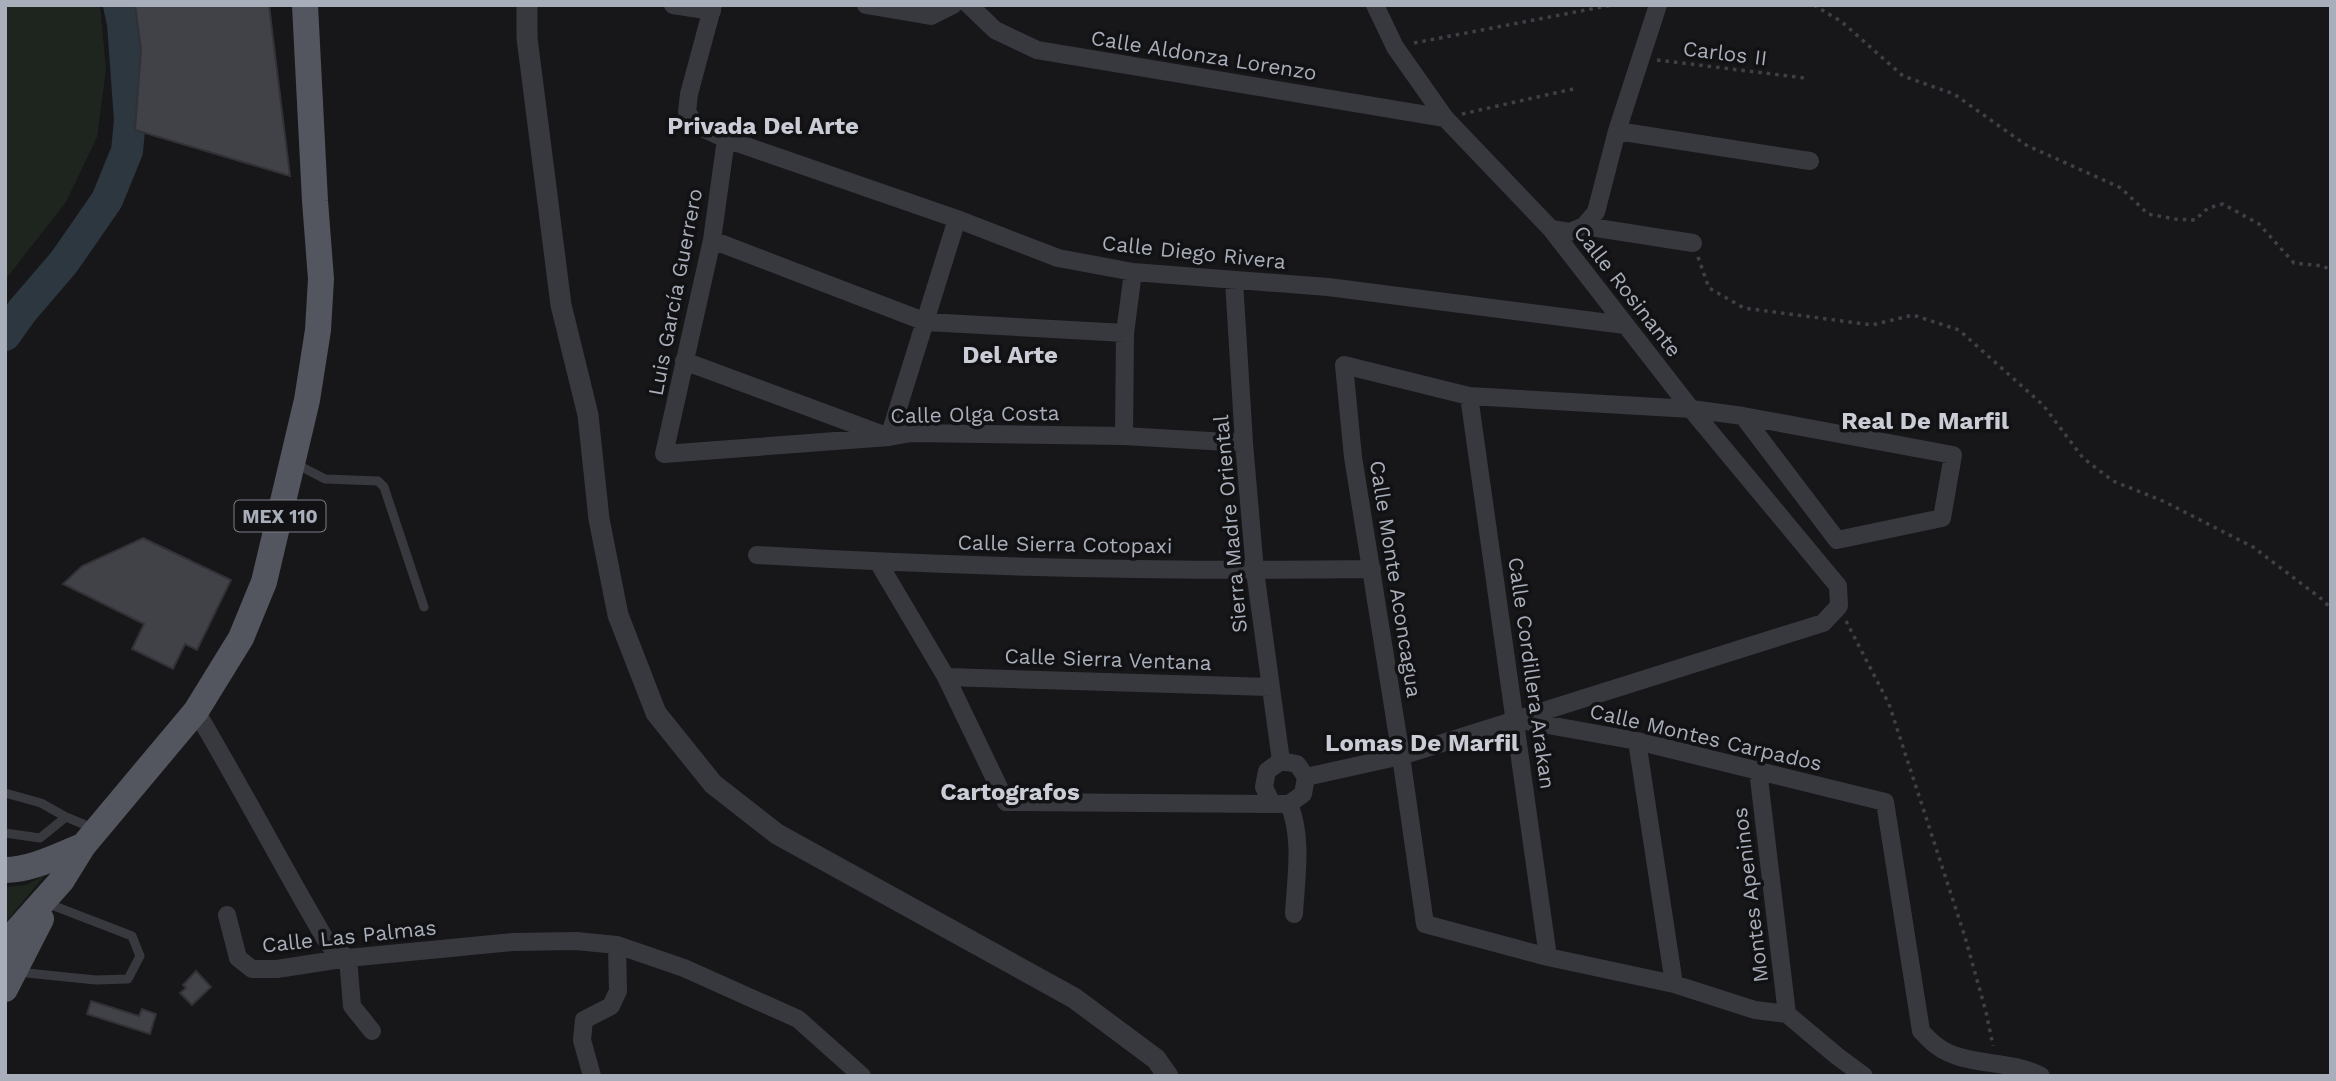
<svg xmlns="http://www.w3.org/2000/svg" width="2336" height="1081" font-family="'Work Sans',sans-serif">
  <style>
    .green { fill: #1d251e }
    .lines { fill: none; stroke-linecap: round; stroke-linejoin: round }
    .river { stroke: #2c373f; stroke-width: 32 }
    .building { fill: #414247; stroke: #313136; stroke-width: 2 }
    .path { stroke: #3e4046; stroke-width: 3.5; stroke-dasharray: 3.5 5; stroke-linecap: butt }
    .service { stroke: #38393f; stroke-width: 9 }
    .minor { stroke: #38393f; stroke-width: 18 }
    .tertiary { stroke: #38393f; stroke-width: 21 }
    .primary { stroke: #53565e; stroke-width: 26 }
    .labels { text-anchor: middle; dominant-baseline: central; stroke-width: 7; stroke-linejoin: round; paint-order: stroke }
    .shield { fill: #121215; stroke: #7b7f88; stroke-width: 2 }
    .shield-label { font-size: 19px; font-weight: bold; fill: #a8aeba }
    .street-label { font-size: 21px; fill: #a8aeba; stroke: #121215 }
    .quarter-label { font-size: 24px; font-weight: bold; fill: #cacdd6; stroke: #121215 }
  </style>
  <rect width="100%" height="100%" fill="#17171a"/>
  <path class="green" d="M5 5H100L106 70 97 137 66 202 5 280Z
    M45 875 5 923V887L26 885Z"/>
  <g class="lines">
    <path class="river" d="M5 335 22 311 64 262 107 200 127 151 130 120 123 24 119 5"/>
  </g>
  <path class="building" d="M135 5H269L290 176 135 130 141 49Z
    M143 538 231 580 197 650 185 644 173 669 132 649 144 624 63 584 82 566Z
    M196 971 211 987 192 1005 180 993 186 988 183 985Z
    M91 1001 139 1016 142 1009 156 1014 150 1034 87 1014Z"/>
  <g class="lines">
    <path class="path" d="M1814 5 1842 22 1903 76 1954 94 2026 145 2121 188 2148 214 2175 219 2195 220 2208 208 2223 204 2259 224 2294 263 2324 266 2331 272
      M1414 43 1612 5
      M1657 60 1805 78
      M1462 114 1573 89
      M1698 257 1709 288 1744 308 1872 325 1913 315 1959 330 2043 405 2083 458 2113 481 2163 501 2253 547 2323 600 2331 609
      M1846 621 1889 704 1965 937 1986 1012 1993 1046"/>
    <path class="service" d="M294 463 325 479 378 481 384 487 424 607
      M5 793 41 803 66 817 95 829
      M5 833 40 838 66 817
      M17 972 96 980 128 979 140 956 132 936 49 904"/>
    <path class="minor" d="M673 5 712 11
      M713 5 689 94 687 112 696 125 726 139 957 219 1058 258 1133 272 1328 287 1625 325
      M866 5 931 16 953 5
      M969 5 995 30 1037 50 1445 118
      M1617 131 1810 161
      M726 139 712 240 664 454 889 437 911 433 1124 436 1244 443
      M1584 226 1693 243
      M1551 229 1570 232 1584 226 1596 212 1617 131 1658 5
      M712 240 926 322 1125 333
      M1234 281 1244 443 1255 571 1281 761
      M684 361 889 437 957 219
      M1469 396 1548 957
      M1743 416 1837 540 1942 518 1953 455 1743 416 1691 409 1469 396 1344 365 1353 457 1401 756 1425 924 1548 957 1674 984 1755 1010 1787 1014 1837 1056 1864 1076
      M1124 436 1125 333 1133 272
      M757 555C961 567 1167 572 1372 569
      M878 562 946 677 1006 802 1272 804
      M946 677 1270 687
      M196 711C240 785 280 862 324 937L333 949 348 958 352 1006 372 1031
      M1520 720 1637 741 1885 802 1921 1031C1926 1036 1931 1042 1937 1046 1964 1067 2010 1059 2041 1076
      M1637 741 1674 984
      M1281 761 1297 764 1306 777 1303 794 1289 804H1272L1264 787 1267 771Z
      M1758 770 1787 1014
      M1306 777 1401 756 1823 623 1839 606 1838 586 1691 409 1551 229 1445 118 1395 47 1375 5
      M1289 804C1303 838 1296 877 1294 914
      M227 915 238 958 252 969H277L348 958 513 942 576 941 617 945 684 968 798 1019 862 1076
      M592 1076 582 1040 584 1020 611 1006 618 991 617 945"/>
    <path class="tertiary" d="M527 5V38L561 305 588 415 599 519 618 615 656 713 713 784 777 834 1074 998 1156 1059 1168 1076"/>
    <path class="primary" d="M5 870C32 870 59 855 83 846
      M5 944 62 880 83 846 196 711 241 638 264 582 307 400 318 330 321 279 315 201 305 5
      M5 989 41 919"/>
  </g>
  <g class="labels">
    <rect class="shield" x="234.5" y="500.5" width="91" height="31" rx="5"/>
    <g class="shield-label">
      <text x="280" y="516">MEX 110</text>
    </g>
    <g class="street-label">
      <text transform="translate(1725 53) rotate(7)">Carlos II</text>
      <text transform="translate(1204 55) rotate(9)">Calle Aldonza Lorenzo</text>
      <text transform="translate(1194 252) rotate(6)">Calle Diego Rivera</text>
      <text transform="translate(1628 291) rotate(52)">Calle Rosinante</text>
      <text transform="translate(675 292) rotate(-79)">Luis García Guerrero</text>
      <text transform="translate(975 414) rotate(-1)">Calle Olga Costa</text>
      <text transform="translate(1230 524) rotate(-95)">Sierra Madre Oriental</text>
      <text transform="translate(1065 544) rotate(1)">Calle Sierra Cotopaxi</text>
      <text transform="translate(1396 579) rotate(81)">Calle Monte Aconcagua</text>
      <text transform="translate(1108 659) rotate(2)">Calle Sierra Ventana</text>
      <text transform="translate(1532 673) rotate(82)">Calle Cordillera Arakan</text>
      <text transform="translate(1706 737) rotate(13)">Calle Montes Carpados</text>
      <text transform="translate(1750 895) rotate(-97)">Montes Apeninos</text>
      <text transform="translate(349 936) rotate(-6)">Calle Las Palmas</text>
    </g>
    <g class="quarter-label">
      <text x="763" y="126">Privada Del Arte</text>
      <text x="1010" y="355">Del Arte</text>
      <text x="1925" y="421">Real De Marfil</text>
      <text x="1422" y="743">Lomas De Marfil</text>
      <text x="1010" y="792">Cartografos</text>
    </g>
  </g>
  <rect width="2336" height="1081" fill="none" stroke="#a8aeba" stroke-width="14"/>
</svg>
